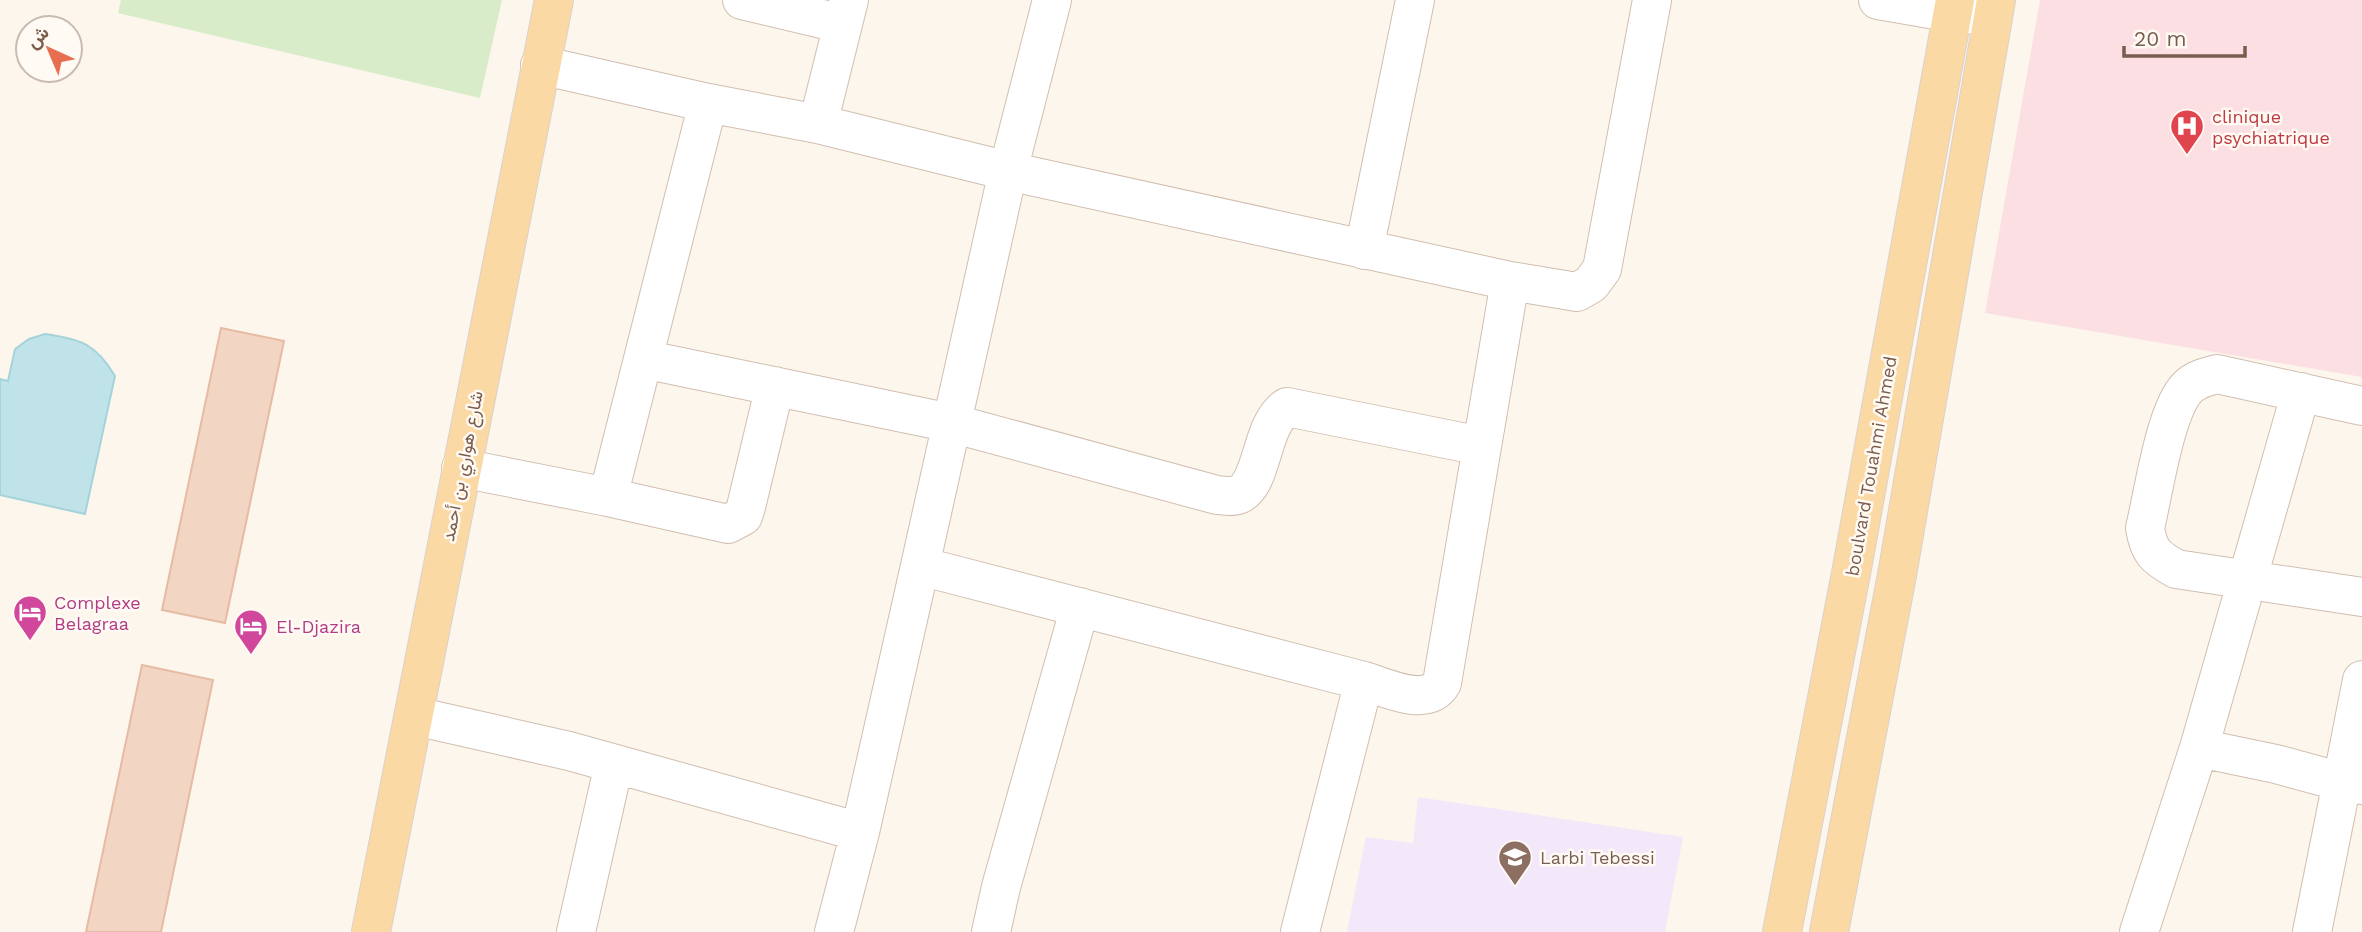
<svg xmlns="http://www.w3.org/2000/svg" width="2362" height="932" font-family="'Work Sans',Vazirmatn,sans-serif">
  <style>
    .education { fill: #f3e8fa }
    .medical { fill: #fbdfe3 }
    .green { fill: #d8ecc9 }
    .water { fill: #bfe3e8; stroke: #a5d3da; stroke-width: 2 }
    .building { fill: #f3d5c3; stroke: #e6bba3; stroke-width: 2 }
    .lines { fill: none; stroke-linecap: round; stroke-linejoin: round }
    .minor-casing { stroke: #d1beb0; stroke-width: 40 }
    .major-casing { stroke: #dad1cd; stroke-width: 40 }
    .minor { stroke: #fff; stroke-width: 38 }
    .major { stroke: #fbd9a5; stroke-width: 38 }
    .labels { text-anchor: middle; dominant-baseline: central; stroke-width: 5; stroke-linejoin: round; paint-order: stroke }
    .health-label { font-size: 18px; fill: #be3a42; stroke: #fffaf3; text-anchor: start }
    .street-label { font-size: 18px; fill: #7a5c4d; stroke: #fffaf3 }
    .hotel-label { font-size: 18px; fill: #b23c85; stroke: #fffaf3; text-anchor: start }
    .education-label { font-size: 18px; fill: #785e54; stroke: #fffaf3; text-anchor: start }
  </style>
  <rect width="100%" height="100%" fill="#fdf6ec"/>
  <path class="education" d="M1418 797 1683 837 1665 932H1347L1366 837 1413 843Z"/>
  <path class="medical" d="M2040 0H2362V377L1985 313Z"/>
  <path class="green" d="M121 0H502L480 98 118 13Z"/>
  <path class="water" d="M45 334C81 339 96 344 115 376L85 514 0 495V379L8 381 15 349 29 339Z"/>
  <path class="building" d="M221 328 284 341 225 623 162 610Z
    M142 665 213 680 161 932H86Z"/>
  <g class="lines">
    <g class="minor-casing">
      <path id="minor" d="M742 0 843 24
        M1878 0 1953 13 1993 16
        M540 65 708 103 818 124 1008 171 1510 281 1577 292 1591 284 1602 269 1652 0
        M818 124 849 0
        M1364 250 1415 0
        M643 359 951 423 1217 495C1225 496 1233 497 1240 494 1264 481 1260 425 1287 407L1481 446
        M2362 406 2217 374C2206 377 2196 379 2188 387 2165 409 2153 496 2145 528 2149 552 2155 557 2176 569L2362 597
        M461 468 608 497 728 524 743 516 746 507 775 386
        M608 497 708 103
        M920 566 1008 171 1052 0
        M2362 680 2342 782 2362 785
        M1364 681C1387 688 1427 708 1442 683L1510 281
        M415 716 569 751 860 832
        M2199 748 2276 764 2342 782 2312 932
        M576 932 614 764
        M834 932 860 832 920 566 1364 681 1300 932
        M991 932 1001 887 1080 607
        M2139 932 2199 748 2301 392"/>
    </g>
    <g class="major-casing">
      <path id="major" d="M371 932 554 0
        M1782 932 1852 568 1955 0
        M1829 932 1897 575 1996 0"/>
    </g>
    <use href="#minor" class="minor"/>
    <use href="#major" class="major"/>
  </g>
  <defs>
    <g id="hospital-pin" transform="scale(1.75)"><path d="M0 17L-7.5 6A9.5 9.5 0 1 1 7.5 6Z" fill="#e0444e" stroke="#fffaf3"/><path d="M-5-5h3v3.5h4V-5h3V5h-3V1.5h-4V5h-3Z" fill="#fff"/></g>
    <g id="hotel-pin" transform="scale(1.75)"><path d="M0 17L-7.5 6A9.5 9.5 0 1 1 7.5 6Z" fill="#d1479c" stroke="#fffaf3"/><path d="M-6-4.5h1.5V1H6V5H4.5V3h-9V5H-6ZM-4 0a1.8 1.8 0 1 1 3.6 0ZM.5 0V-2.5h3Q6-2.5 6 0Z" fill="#fff"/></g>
    <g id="school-pin" transform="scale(1.75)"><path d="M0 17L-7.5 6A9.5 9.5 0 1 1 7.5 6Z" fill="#8d6e63" stroke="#fffaf3"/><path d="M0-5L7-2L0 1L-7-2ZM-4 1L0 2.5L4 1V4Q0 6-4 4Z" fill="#fff"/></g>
  </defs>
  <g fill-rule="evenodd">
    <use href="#hospital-pin" x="2187" y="126"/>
    <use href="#hotel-pin" x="30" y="612"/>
    <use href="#hotel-pin" x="251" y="626"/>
    <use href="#school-pin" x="1515" y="857"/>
  </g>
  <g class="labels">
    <g class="health-label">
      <text x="2212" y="116">clinique<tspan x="2212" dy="21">psychiatrique</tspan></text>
    </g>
    <g class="street-label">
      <text transform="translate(462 466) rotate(-79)">شارع هواري بن أحمد</text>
      <text transform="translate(1871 466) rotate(-80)">boulvard Touahmi Ahmed</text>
    </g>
    <g class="hotel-label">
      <text x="54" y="602">Complexe<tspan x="54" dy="21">Belagraa</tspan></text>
      <text x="276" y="626">El-Djazira</text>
    </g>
    <g class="education-label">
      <text x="1540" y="857">Larbi Tebessi</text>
    </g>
  </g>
  <g transform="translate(49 49) rotate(316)"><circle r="33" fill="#fffaf3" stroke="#cabbb1" stroke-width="2"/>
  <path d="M0-5L12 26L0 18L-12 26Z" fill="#e76f51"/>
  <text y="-10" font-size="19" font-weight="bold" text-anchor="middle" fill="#7a5c4d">ش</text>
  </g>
  <path d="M2124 46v10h121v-10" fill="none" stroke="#7a5c4d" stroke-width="3.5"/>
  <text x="2134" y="46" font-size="21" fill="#7a5c4d" stroke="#fffaf3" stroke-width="5" paint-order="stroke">20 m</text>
</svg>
